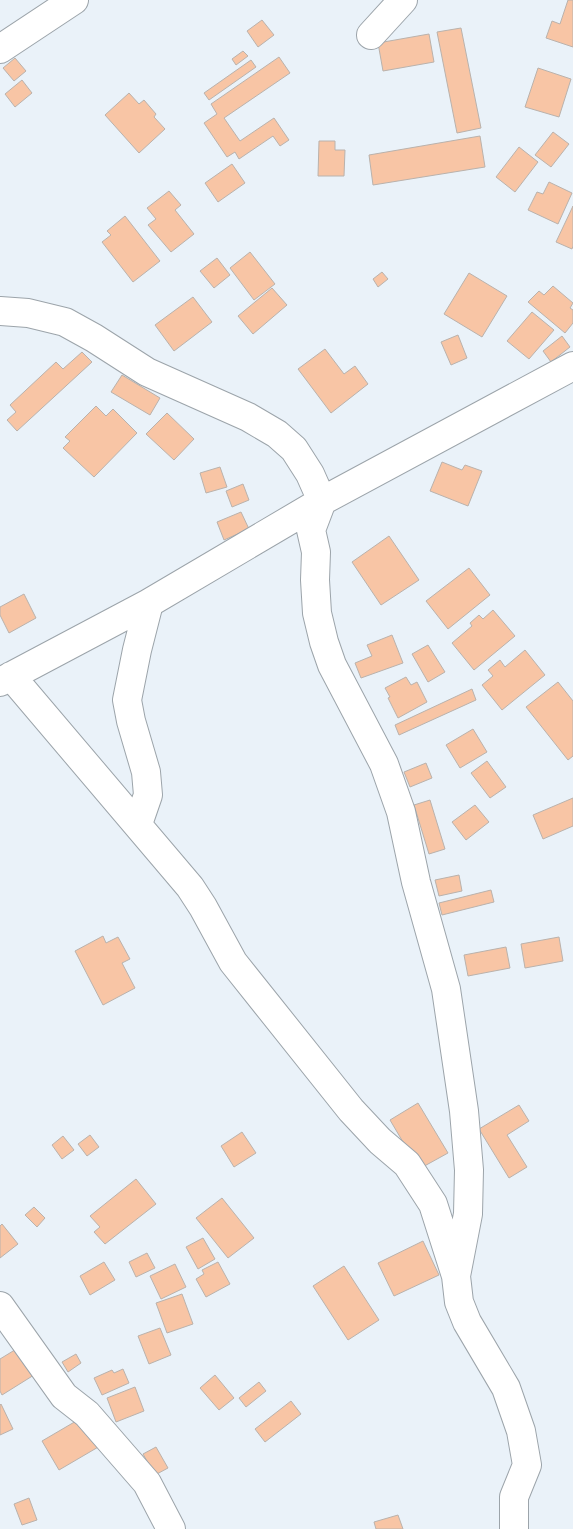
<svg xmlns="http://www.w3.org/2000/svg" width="573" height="1529" font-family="'DM Sans',sans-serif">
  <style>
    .building { fill: #f8c5a5; stroke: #bab2ac }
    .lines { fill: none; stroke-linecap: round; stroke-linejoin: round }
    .minor-casing { stroke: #9ca4aa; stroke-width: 30 }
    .minor { stroke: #fff; stroke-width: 28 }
  </style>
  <rect width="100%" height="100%" fill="#eaf2f9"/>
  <path class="building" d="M568 0H573V47L546 38 552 21 560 24Z
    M262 20 274 35 258 47 247 31Z
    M461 28 481 128 457 133 437 32Z
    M429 34 434 62 383 71 378 43Z
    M243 51 248 56 236 65 232 59Z
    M279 57 290 73 224 118 240 141 274 118 289 140 280 146 273 136 239 159 235 152 227 157 204 123 217 114 211 104Z
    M15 58 26 71 14 81 3 68Z
    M251 60 256 67 209 100 204 93Z
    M538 68 571 79 559 117 525 107Z
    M22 80 32 93 15 107 5 94Z
    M129 93 139 104 144 100 156 114 154 117 165 129 139 153 105 115Z
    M553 132 569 144 551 167 535 155Z
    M480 136 485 167 373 185 369 155Z
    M319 141H335V150H345L344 176H318Z
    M519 147 538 162 515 192 496 177Z
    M232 164 245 183 218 202 205 183Z
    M549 182 572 193 558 224 528 210 537 192 543 194Z
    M169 191 181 205 175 210 194 234 171 252 148 225 156 219 147 208Z
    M573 206V246L572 249 556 242Z
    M125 216 160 261 133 282 102 242 111 235 107 231Z
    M250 252 275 284 254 300 230 268Z
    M217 258 230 275 214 288 200 271Z
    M382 272 388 279 378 287 373 279Z
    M469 273 507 296 482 337 444 314Z
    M553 286 573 303 570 308 573 310V323L565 333 528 302 539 291 544 295Z
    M272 288 287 305 253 334 238 316Z
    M193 297 212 322 174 351 155 325Z
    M532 312 554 330 529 359 507 341Z
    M458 335 467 358 451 365 441 342Z
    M562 336 570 347 551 362 543 351Z
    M325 349 344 374 355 366 368 384 331 413 298 369Z
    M82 352 92 362 17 431 7 420 16 412 10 405 56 362 63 369Z
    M122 375 160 398 150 415 111 392Z
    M96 406 106 416 113 409 137 433 94 477 63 448 70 441 65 437Z
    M167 413 194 439 174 460 146 434Z
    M442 462 462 470 465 465 482 471 468 506 430 491Z
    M220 467 227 487 206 493 200 473Z
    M243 484 249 500 232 507 226 491Z
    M241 512 249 529 224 540 217 522Z
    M389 536 419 580 381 605 352 562Z
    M469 568 490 595 448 629 426 601Z
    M24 594 36 618 9 633 0 615V607Z
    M493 610 515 636 474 670 452 643 472 626 470 623 479 615 483 619Z
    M392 635 403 663 361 678 355 663 372 656 367 645Z
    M428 645 445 672 428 682 412 654Z
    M525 650 545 675 502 710 482 685 493 676 488 670 500 660 505 667Z
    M406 677 411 685 417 682 427 702 398 718 388 698 390 697 385 688Z
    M558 682 573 701V756L568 760 526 707Z
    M472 689 476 700 399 735 395 725Z
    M473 729 487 752 460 768 446 745Z
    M487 761 506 787 490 798 471 773Z
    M426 763 432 778 410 787 404 772Z
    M573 798V826L543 839 533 815Z
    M430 800 445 849 429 854 414 805Z
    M475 805 489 822 466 840 452 822Z
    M459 875 462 891 439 896 435 880Z
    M491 890 494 902 442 915 439 903Z
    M103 936 106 943 118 937 130 959 122 963 135 988 103 1005 75 951Z
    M559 937 563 961 525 968 521 944Z
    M506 947 510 968 468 976 464 955Z
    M418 1103 448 1153 419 1169 390 1120Z
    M519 1105 529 1121 507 1135 527 1167 509 1178 479 1129Z
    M242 1132 256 1153 234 1167 221 1146Z
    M90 1135 99 1147 87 1156 78 1144Z
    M63 1136 74 1150 62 1159 52 1145Z
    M136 1179 156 1204 105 1244 94 1232 100 1227 90 1216Z
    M222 1198 254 1238 228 1258 196 1218Z
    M34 1207 45 1218 37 1227 25 1215Z
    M2 1224 18 1244 0 1258V1226Z
    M203 1238 215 1259 198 1269 186 1247Z
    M423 1241 439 1275 394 1296 378 1263Z
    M147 1253 155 1268 136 1277 129 1262Z
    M104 1262 115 1280 90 1295 80 1276Z
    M218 1262 230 1284 206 1297 196 1279 204 1274 202 1270Z
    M175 1264 186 1287 161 1299 150 1276Z
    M344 1266 379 1320 348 1340 313 1286Z
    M182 1294 193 1324 167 1333 156 1303Z
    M160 1328 171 1355 149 1364 138 1336Z
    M18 1348 34 1375 2 1395 0 1391V1359Z
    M76 1354 81 1363 68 1372 62 1362Z
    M123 1369 129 1383 102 1395 94 1378 112 1370 114 1373Z
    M215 1375 234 1398 219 1410 200 1388Z
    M259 1382 266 1391 246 1407 239 1398Z
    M135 1387 144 1411 116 1422 107 1398Z
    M291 1401 301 1414 265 1442 255 1429Z
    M1 1404 13 1429 0 1435V1405Z
    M83 1417 100 1446 59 1470 42 1441Z
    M156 1447 168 1468 155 1475 143 1454Z
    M29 1498 37 1520 22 1525 14 1504Z
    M398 1515 403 1529H376L374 1522Z"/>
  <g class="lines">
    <g class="minor-casing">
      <path id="minor" d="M371 35 403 0
        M0 49 74 0
        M0 311 28 313 65 322 94 338 147 372 248 417 277 434 294 449 310 474 322 501 311 530 316 552 315 580 317 613 324 642 332 665 384 764 401 812 416 882 446 989 464 1111 469 1170 468 1214 456 1276
        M11 676 190 887 203 907 233 962 351 1110 380 1141 407 1164 433 1204 456 1276 459 1302 467 1322 506 1388 521 1431 527 1465 514 1497V1529
        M0 682 149 603 322 501 573 366
        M138 824 148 795 146 772 131 721 127 700 137 650 149 603
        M0 1306 64 1396 87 1414 147 1483 171 1529"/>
    </g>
    <use href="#minor" class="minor"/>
  </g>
</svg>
